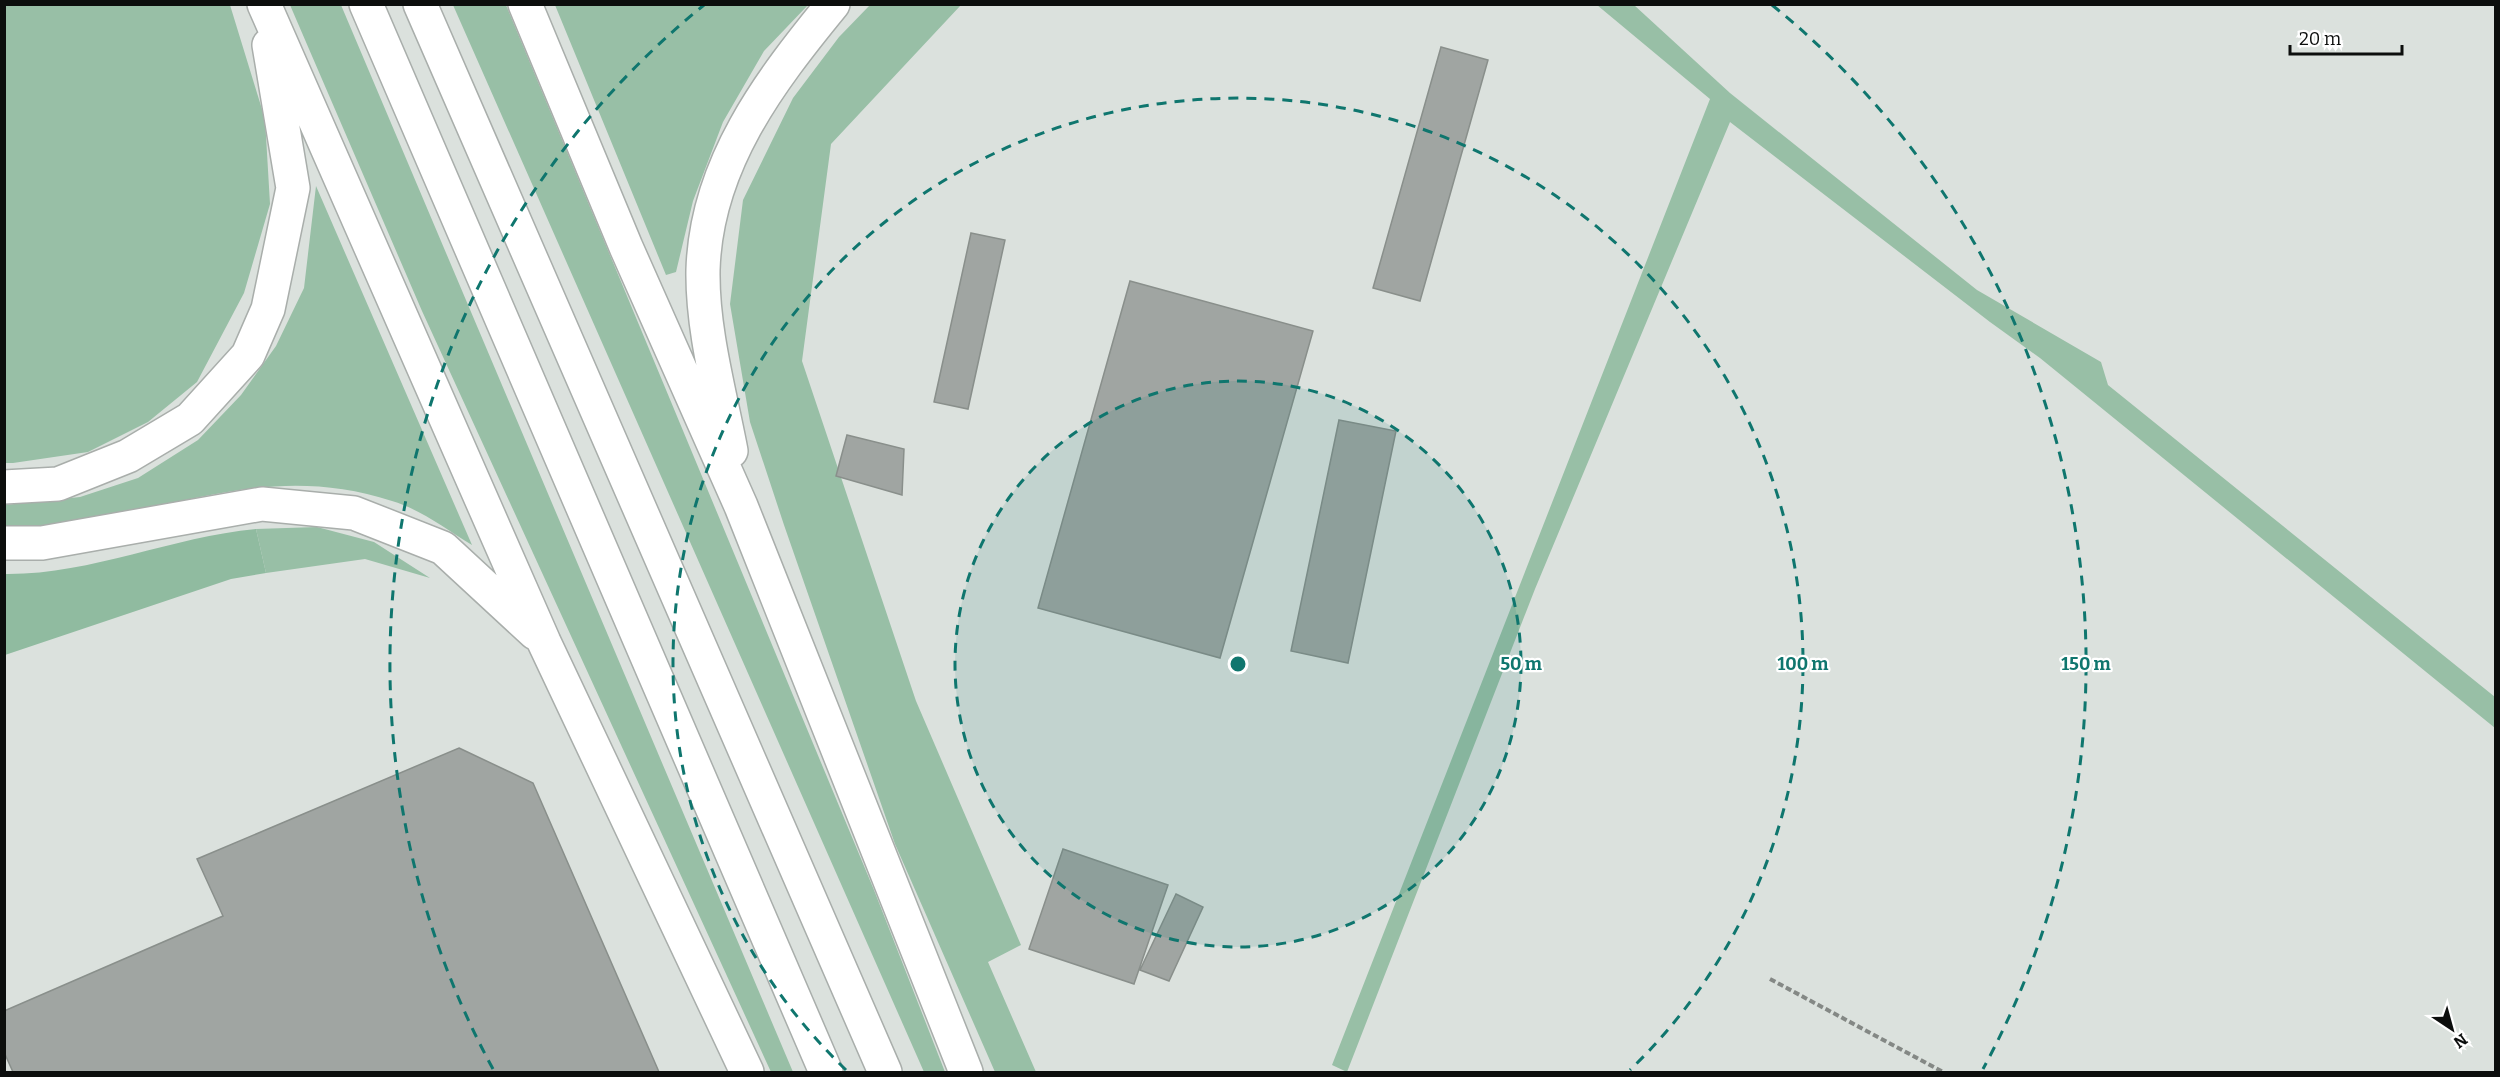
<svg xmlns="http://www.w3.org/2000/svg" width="2500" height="1077" font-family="Bitter,serif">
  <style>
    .green { fill: #98bfa6 }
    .forest { fill: #90bba0 }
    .building { fill: #a0a5a2; stroke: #898f8b; stroke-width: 1.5 }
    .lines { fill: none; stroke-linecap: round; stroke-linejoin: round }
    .highway-casing { stroke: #a9aeab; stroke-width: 36 }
    .path { stroke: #848885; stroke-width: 4; stroke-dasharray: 6 3; stroke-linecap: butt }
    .highway { stroke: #fff; stroke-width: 33 }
    .ring { fill: none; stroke: #0f766e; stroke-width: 3; stroke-dasharray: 10 8 }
    .centre { fill: #0f766e; stroke: #fff; stroke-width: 3 }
    .ring-label { font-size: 18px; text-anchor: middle; font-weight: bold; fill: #0f766e; stroke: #fff; stroke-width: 4.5; stroke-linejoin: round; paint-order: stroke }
  </style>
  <rect width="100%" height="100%" fill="#dbe1dd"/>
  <path class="green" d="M4 5H230L265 119 270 204 244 293 197 382 148 422 88 452 13 463H4Z
    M290 5H341L793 1072H771L422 311Z
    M453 5H506L874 890 945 1072H924Z
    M555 5H808L764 51 723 122 693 201 676 272 666 275Z
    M870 5H961L831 144 802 361 916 701 1021 945 988 962 1036 1072H995L895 844 784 525 750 422 730 304 743 200 793 98 839 37Z
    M1597 5H1634L1730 93 1977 290 2101 362 2108 385 2495 697V728L2040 358 1990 322 1730 122 1535 589 1347 1072 1332 1065 1710 99Z
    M316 186 472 545C447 530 420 509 392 501 275 463 182 506 68 525 47 528 26 529 5 531V505L80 497 138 478 198 440 241 395 276 346 304 288Z
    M317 527 374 542 430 578 365 559 266 573 256 529Z"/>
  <path class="forest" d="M256 529 266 573 231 579 5 655V574C90 575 171 537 256 529Z"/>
  <path class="building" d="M1441 47 1488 60 1420 301 1373 288Z
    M971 233 1005 240 968 409 934 402Z
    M1130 281 1313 331 1220 658 1038 608Z
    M1339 420 1396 431 1348 663 1291 651Z
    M847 435 904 449 902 495 836 476Z
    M459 748 533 783 659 1072H13L4 1052V1011L223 916 197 859Z
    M1063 849 1168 885 1134 984 1029 949Z
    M1176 894 1203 907 1169 981 1140 970Z"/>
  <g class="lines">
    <g class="highway-casing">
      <path id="highway" d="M264 4 544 642 747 1072
        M366 4 826 1072
        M420 4 885 1072
        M525 4 626 247 741 506 966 1072
        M731 451C720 393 702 330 703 270 706 165 769 82 833 4
        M4 487 58 484 128 456 190 419 248 355 268 309 293 188 269 45
        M4 543H42L262 504 354 513 443 548 535 633"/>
    </g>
    <path class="path" d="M1770 979 1943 1072"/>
    <use href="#highway" class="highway"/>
  </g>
  <circle cx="1238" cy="664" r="283" fill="#0f766e" fill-opacity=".12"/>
  <g class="ring">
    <circle cx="1238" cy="664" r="283"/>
    <path d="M846 1070A565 565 0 1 1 1630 1070"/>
    <path d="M493 1069A848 848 0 0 1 704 5M1772 5A848 848 0 0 1 1983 1069"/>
  </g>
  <circle cx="1238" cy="664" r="9" class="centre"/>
  <g class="ring-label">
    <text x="1521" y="670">50 m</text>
    <text x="1803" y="670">100 m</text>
    <text x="2086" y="670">150 m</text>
  </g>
  <rect width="2500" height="1077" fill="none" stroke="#0c0e0d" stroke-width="12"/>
  <g transform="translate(2452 1029) rotate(144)" stroke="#ffffff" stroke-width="4.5" paint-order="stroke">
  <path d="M0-4.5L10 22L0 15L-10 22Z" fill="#0c0e0d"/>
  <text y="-9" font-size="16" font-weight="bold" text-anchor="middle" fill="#0c0e0d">N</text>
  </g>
  <path d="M2290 45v9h112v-9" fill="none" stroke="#0c0e0d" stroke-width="3"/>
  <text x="2299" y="45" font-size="18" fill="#0c0e0d" stroke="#ffffff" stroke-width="4.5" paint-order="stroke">20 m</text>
</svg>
